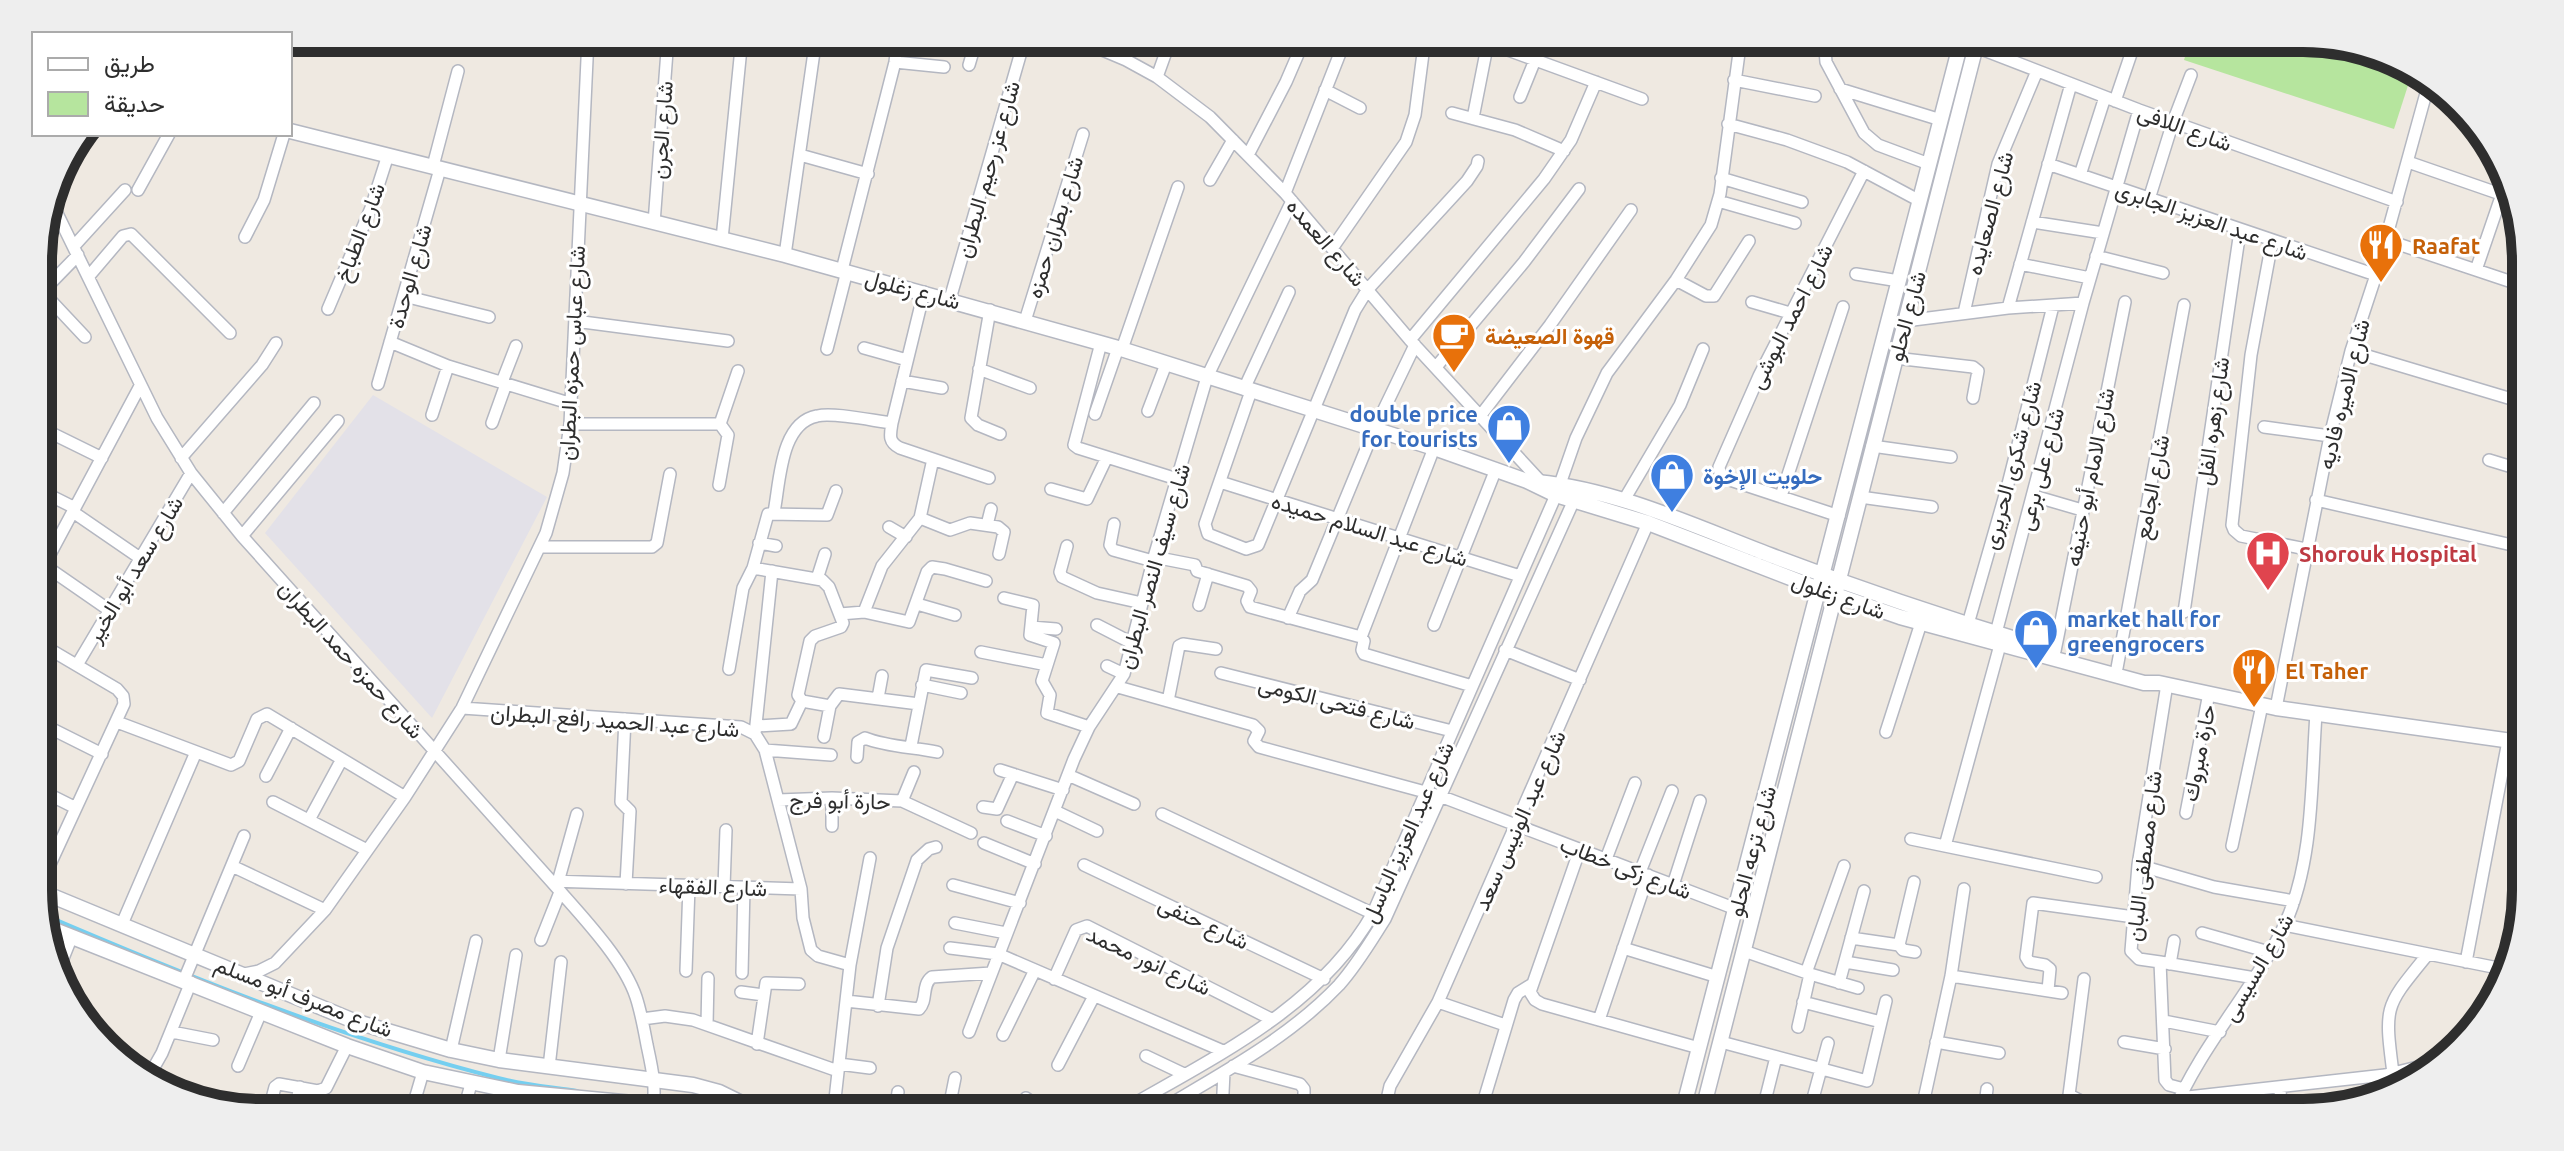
<svg xmlns="http://www.w3.org/2000/svg" width="2564" height="1151" font-family="Ubuntu,Vazirmatn,sans-serif">
  <style>
    .industrial { fill: #e3e1e8 }
    .green { fill: #b6e59e }
    .lines { fill: none; stroke-linecap: round; stroke-linejoin: round }
    .stream { stroke: #75cff0; stroke-width: 4 }
    .minor-casing { stroke: #b4b7c1; stroke-width: 14 }
    .tertiary-casing { stroke: #b4b7c1; stroke-width: 17 }
    .minor { stroke: #fff; stroke-width: 11 }
    .tertiary { stroke: #fff; stroke-width: 14 }
    .labels { text-anchor: middle; dominant-baseline: central; stroke-width: 6; stroke-linejoin: round; paint-order: stroke }
    .street-label { font-size: 22px; fill: #2e2e2e; stroke: #fff }
    .food-label { font-size: 22px; font-weight: bold; fill: #c56008; stroke: #fff; text-anchor: start }
    .shop-label { font-size: 22px; font-weight: bold; fill: #366cbe; stroke: #fff; text-anchor: start }
    .health-label { font-size: 22px; font-weight: bold; fill: #be3a42; stroke: #fff; text-anchor: start }
    .rim { fill: none; stroke: #2e2e2e; stroke-width: 10 }
  </style>
  <rect width="100%" height="100%" fill="#efe9e1"/>
  <path class="industrial" d="M373 395 547 497 432 718 265 533Z"/>
  <path class="green" d="M2191 38H2303L2389 55 2412 73 2394 129 2184 60Z"/>
  <g class="lines">
    <path class="stream" d="M40 913C189 977 341 1038 498 1078 524 1085 551 1087 577 1091"/>
    <g class="minor-casing">
      <path id="minor" d="M1074 38 1126 60 1157 77 1210 117 1285 193 1410 340 1542 483V488
        M1475 38 1642 99
        M1824 38 1826 62 1864 133 1878 145 1929 164
        M1583 42 1584 38
        M1976 47 2139 110 2397 202
        M895 62 944 67
        M969 65 977 38
        M1157 77 1171 38
        M1734 80 1815 96
        M1840 89 1941 120
        M1325 90 1360 108
        M1520 97 1535 60
        M2115 101 2133 48
        M1452 113 1515 130 1564 151
        M1473 118 1488 42
        M1728 124 1787 140 1847 162 1920 201
        M800 155 868 174
        M1248 155 1286 82 1305 38
        M2408 162 2509 197
        M2048 164 2376 275
        M433 166 458 71
        M2080 175 2105 97
        M1721 178 1802 202
        M1210 180 1233 140
        M138 190 169 134
        M1285 193 1346 38
        M2149 199 2173 122 2191 75
        M51 201 157 418 191 473 242 536 551 881C578 912 623 958 636 997 641 1012 644 1029 647 1045 652 1068 657 1089 652 1113
        M1718 201 1795 223
        M2032 222 2103 233
        M654 223 668 38
        M245 237 264 200 284 134
        M722 239 742 38
        M2386 240 2524 286
        M2272 242 2251 355 2232 525 2234 530 2241 536 2306 549
        M74 246 125 190
        M1333 247 1406 142 1415 115 1425 38
        M785 255 816 38
        M2096 256 2163 273
        M2020 264 2090 278
        M842 270 895 62 898 38
        M2476 270 2502 194
        M1856 274 1899 281
        M89 276 123 236 131 234 230 333
        M1676 280 1706 296H1714L1749 241
        M39 288 85 337
        M42 292 78 255
        M924 292 892 423C890 435 888 442 900 448L989 478
        M404 296 489 317
        M950 299 1025 38
        M1752 302 1790 313
        M2008 308 2071 84
        M328 309 371 208 388 155
        M990 310 971 418 978 425 1000 434
        M1964 313 1998 164 2037 71
        M575 321 728 341
        M1025 321 1083 134
        M1905 321 2008 308 2083 303
        M1410 340 1544 179 1571 140 1596 82
        M390 342 448 366 572 404
        M1101 343 1074 445 1078 448 1177 479
        M864 348 907 360
        M827 349 847 271
        M1122 349 1178 187
        M39 351 43 354
        M2351 351 2525 403
        M1895 358 1973 367 1978 371 1973 398
        M1436 367 1524 262 1579 189
        M979 369 1030 388
        M902 381 942 388
        M502 382 516 346
        M378 384 440 169
        M1244 389 1289 292
        M1251 391 1205 524 1208 534 1246 549 1258 545 1355 310 1368 289 1467 181 1477 166 1478 161
        M1148 411 1166 364
        M1095 414 1118 348
        M432 415 448 366
        M1481 415 1550 325 1631 210
        M492 423 506 384
        M570 424H720
        M720 424 738 371
        M39 427 102 458
        M2264 427 2330 436
        M1872 446 1951 457
        M181 458 262 365 276 343
        M2489 460 2525 471
        M1220 482 1520 576
        M1560 484 1576 438 1607 373 1676 280 1711 225 1720 194 1741 38
        M719 485 728 435 720 424
        M1051 489 1087 499 1107 457
        M39 490 75 508
        M1781 496 1843 307
        M2034 496 2082 510
        M1860 497 1932 507
        M1624 500 1680 405 1703 349
        M2316 500 2525 548
        M73 512 140 558
        M774 512C780 482 780 423 817 416 834 412 874 421 892 423
        M223 513 314 403
        M1839 516 1727 479 1720 473 1719 467 1759 376 1864 171
        M920 518 950 530 970 523 998 527 1004 532 999 554
        M1114 524 1110 545 1113 550 1153 561
        M987 525 991 509
        M889 527 906 537
        M242 536 338 421
        M759 543 776 546
        M1067 546 1060 572 1062 577 1097 593 1142 603
        M540 547H652L657 543 670 474
        M1154 557 1195 565 1197 571 1247 586 1251 591 1247 601 1250 607 1361 637 1364 641 1362 650 1364 654 1472 686
        M44 565 109 610
        M753 568 822 580 829 587 843 623 841 627 815 636 810 641 798 695 802 701
        M39 575 140 386
        M817 579 825 554
        M1004 598 1033 605 1030 635 1054 643 1042 681 1050 695 1047 713 1089 727
        M917 604 955 615
        M1199 605 1208 574
        M864 612 882 566 920 518 933 459
        M2184 612 2240 231
        M840 614 864 612 909 622 927 572 932 567 945 569 986 581
        M1288 618 1300 591 1312 580 1374 430 1415 345
        M1968 624 2007 488 2053 306
        M1097 625 1132 643
        M1434 625 1496 469
        M1031 627 1056 629
        M1996 633 2083 303 2139 110
        M1361 637 1434 448
        M39 643 117 689 123 696 124 704 40 886
        M1505 650 1580 680
        M2055 651 2125 302
        M981 652 1047 665
        M77 665 191 473
        M1107 666 1124 674
        M2117 668 2184 305
        M729 669 743 588 753 568 768 514 827 515 836 491
        M1221 673 1452 731
        M2167 684 2138 865 2131 951 2139 959 2160 962 2165 1080 2169 1085 2184 1089
        M922 685 961 693
        M1118 687 1253 725 1259 731 1254 741 1259 747 1440 796 1736 909
        M878 698 882 676
        M802 701 830 706
        M1168 701 1179 646 1183 644 1216 649
        M462 708 741 727 755 734 765 750 801 889 803 918 811 950 818 956 850 965
        M2276 708 2330 436 2351 351 2376 275 2428 86
        M625 719 621 802 630 811 626 884
        M117 722 231 765 239 761 257 719 267 714 405 797
        M40 723 102 754
        M756 726 791 724 802 701
        M1886 732 1921 623
        M755 734 772 571
        M824 737 830 706 839 694 919 704
        M911 746 926 670 972 678
        M765 750 831 755
        M857 757 858 742 865 738C887 747 914 747 937 752
        M1000 770 1063 790
        M1068 775 1134 804
        M266 776 291 728
        M40 790 76 808
        M832 798V826
        M778 800 832 798 902 801 914 772
        M902 801 971 833
        M273 802 367 850
        M983 807 997 809 1013 774
        M1055 811 1097 831
        M2186 813 2209 693
        M1162 814 1378 916
        M309 820 342 759
        M1007 821 1046 836
        M1911 839 2096 877
        M984 843 1035 864
        M1945 846 2000 645
        M2232 846 2262 705
        M1580 849 1530 992 1535 1000 1542 1004 1699 1048
        M1606 859 1635 783
        M1084 865 1324 979
        M2138 865 2214 887 2294 901
        M232 866 325 910
        M1640 872 1672 791
        M551 881 801 889
        M558 882 577 814
        M953 885 1020 903
        M1673 885 1700 801
        M724 887 726 830
        M955 923 1006 933
        M122 924 196 752
        M2284 925 2498 968 2509 975
        M2202 933 2269 952
        M1851 938 1899 945 1914 882
        M541 940 560 892
        M1899 945 1903 950 1915 952
        M950 948 998 954 1223 1051
        M1623 948 1718 977
        M1744 951 1810 974 1858 988
        M1845 962 1893 970
        M2160 962 2255 978
        M2466 962 2508 741
        M2170 964 2174 941
        M60 966 72 936
        M686 971 689 886
        M742 973 744 887
        M1806 973 1844 866
        M244 974 259 971 275 963 325 910 405 797 462 708 546 533 563 473 570 424 588 38
        M1951 976 2062 993
        M1054 979 1076 930 1087 926 1271 1019
        M184 980 244 836
        M1839 983 1864 891
        M2048 990 2050 969 2045 965 2029 962 2026 957 2033 903 2134 917
        M741 992 764 995
        M846 1001 919 1009C928 1000 921 985 932 977L991 973
        M1438 1002 1505 1025
        M1803 1002 1881 1022
        M878 1006 887 948 917 860 929 849 936 847
        M642 1019 665 1016 693 1020 838 1071
        M1599 1020 1648 875
        M2164 1021 2220 1032
        M707 1025 708 978
        M1798 1027 1810 974
        M172 1032 213 1040
        M969 1032 1074 759 1089 727 1124 674 1154 557 1207 377 1292 201
        M1003 1035 1035 970
        M1721 1042 1867 1081 1886 1001
        M1936 1042 1999 1053
        M2124 1042 2165 1049
        M757 1044 766 983 799 984
        M451 1050 476 941
        M1146 1056 1184 1074
        M499 1060 516 955
        M839 1064 870 1068
        M1058 1065 1094 996
        M238 1066 261 1012
        M1233 1066 1300 1084 1304 1089V1113
        M549 1067 561 962
        M2393 1073C2384 1004 2385 1007 2428 954
        M149 1076 162 1053 191 982
        M163 1086 192 1092
        M2280 1087 2281 1113
        M2384 1090 2385 1075
        M1026 1098 1048 1113
        M2179 1098 2385 1075 2438 1062
        M265 1113 269 1110 275 1087 279 1084 318 1091 326 1088 347 1046
        M294 1113 300 1087
        M411 1113 423 1072
        M463 1113 471 1084
        M514 1113 518 1092
        M769 1113 773 1105 779 1102 836 1112
        M839 1113 834 1108 850 965 870 858
        M895 1113 898 1092
        M948 1113 955 1078
        M1118 1113C1210 1059 1319 1009 1373 913L1556 495
        M1155 1113C1217 1076 1288 1039 1339 985 1357 965 1371 941 1385 919L1574 500
        M1222 1113 1224 1072
        M1384 1113 1390 1086 1438 1002 1648 523
        M1480 1113 1514 1000 1518 993 1531 985
        M1762 1113 1776 1057
        M1809 1113 1828 1043
        M1921 1113 1951 976 1964 889
        M1984 1113 1987 1089
        M2078 1113 2079 1100 2069 1095 2084 979
        M2173 1113C2201 1045 2254 990 2285 924 2314 860 2311 783 2316 714"/>
    </g>
    <g class="tertiary-casing">
      <path id="tertiary" d="M290 131 785 255 1118 348 1434 448 1527 481 1556 495 1648 523 1819 589 1900 617 2144 683H2159L2276 708 2526 743
        M1537 482C1618 490 1694 526 1770 555 1854 587 1939 616 2025 642
        M40 891 354 1021 451 1050 499 1060 693 1085 719 1092 762 1113
        M42 925 347 1046 423 1072 518 1092 654 1105 689 1113
        M1682 1113 1962 38
        M1702 1113 1978 38"/>
    </g>
    <use href="#minor" class="minor"/>
    <use href="#tertiary" class="tertiary"/>
  </g>
  <defs>
    <g id="restaurant-pin" transform="scale(2.3)"><path d="M0 17L-7.5 6A9.5 9.5 0 1 1 7.5 6Z" fill="#e8710a" stroke="#fff"/><path d="M-5-6h1v4h1v-4h1v4h1v-4h1v5L-1.5 .5V6h-2V.5L-5-1ZM5-6V6H3V1.5H1.5Q1.5-4 5-6Z" fill="#fff"/></g>
    <g id="cafe-pin" transform="scale(2.3)"><path d="M0 17L-7.5 6A9.5 9.5 0 1 1 7.5 6Z" fill="#e8710a" stroke="#fff"/><path d="M-5.5-4.5H6V0H3Q3 3.5 0 3.5H-2.5Q-5.5 3.5-5.5 0ZM3-3.2v2h1.7v-2ZM-6 4.5H4V6H-6Z" fill="#fff"/></g>
    <g id="shop-pin" transform="scale(2.3)"><path d="M0 17L-7.5 6A9.5 9.5 0 1 1 7.5 6Z" fill="#3f7fe0" stroke="#fff"/><path d="M-5-2.5h2.3a2.7 3.5 0 0 1 5.4 0H5L5.5 6h-11ZM-1.5-2.5h3a1.5 2.3 0 0 0-3 0Z" fill="#fff"/></g>
    <g id="hospital-pin" transform="scale(2.3)"><path d="M0 17L-7.5 6A9.5 9.5 0 1 1 7.5 6Z" fill="#e0444e" stroke="#fff"/><path d="M-5-5h3v3.5h4V-5h3V5h-3V1.5h-4V5h-3Z" fill="#fff"/></g>
  </defs>
  <g fill-rule="evenodd">
    <use href="#restaurant-pin" x="2381" y="245"/>
    <use href="#cafe-pin" x="1454" y="335"/>
    <use href="#shop-pin" x="1509" y="426"/>
    <use href="#shop-pin" x="1672" y="475"/>
    <use href="#hospital-pin" x="2268" y="553"/>
    <use href="#shop-pin" x="2036" y="631"/>
    <use href="#restaurant-pin" x="2254" y="670"/>
  </g>
  <g class="labels">
    <g class="street-label">
      <text transform="translate(2185 127) rotate(20)">شارع اللافى</text>
      <text transform="translate(661 130) rotate(-86)">شارع الجرن</text>
      <text transform="translate(987 169) rotate(-74)">شارع عز رحيم البطران</text>
      <text transform="translate(1989 213) rotate(-75)">شارع الصعايده</text>
      <text transform="translate(2212 220) rotate(19)">شارع عبد العزيز الجابرى</text>
      <text transform="translate(1054 227) rotate(-73)">شارع بطران حمزه</text>
      <text transform="translate(359 232) rotate(-69)">شارع الطباخ</text>
      <text transform="translate(1327 242) rotate(49)">شارع العمده</text>
      <text transform="translate(409 276) rotate(-74)">شارع الوحدة</text>
      <text transform="translate(913 289) rotate(15)">شارع زغلول</text>
      <text transform="translate(1790 316) rotate(-63)">شارع احمد البوشى</text>
      <text transform="translate(1906 316) rotate(-75)">شارع الحلو</text>
      <text transform="translate(571 353) rotate(-87)">شارع عباس حمزه البطران</text>
      <text transform="translate(2343 394) rotate(-76)">شارع الاميره فاديه</text>
      <text transform="translate(2212 421) rotate(-82)">شارع زهره الفل</text>
      <text transform="translate(2011 465) rotate(-75)">شارع شكرى الحريرى</text>
      <text transform="translate(2040 469) rotate(-75)">شارع على برعى</text>
      <text transform="translate(2089 477) rotate(-79)">شارع الامام أبو حنيفه</text>
      <text transform="translate(2151 487) rotate(-79)">شارع الجامع</text>
      <text transform="translate(1370 529) rotate(17)">شارع عبد السلام حميده</text>
      <text transform="translate(1153 566) rotate(-74)">شارع سيف النصر البطران</text>
      <text transform="translate(134 569) rotate(-59)">شارع سعد أبو الخير</text>
      <text transform="translate(1839 595) rotate(20)">شارع زغلول</text>
      <text transform="translate(352 659) rotate(48)">شارع حمزه حمد البطران</text>
      <text transform="translate(1337 702) rotate(14)">شارع فتحى الكومى</text>
      <text transform="translate(615 720) rotate(4)">شارع عبد الحميد رافع البطران</text>
      <text transform="translate(2198 753) rotate(-79)">حارة مبروك</text>
      <text transform="translate(840 800) rotate(1)">حارة أبو فرج</text>
      <text transform="translate(1519 820) rotate(-66)">شارع عبد الونيس سعد</text>
      <text transform="translate(1407 832) rotate(-66)">شارع عبد العزيز الباسل</text>
      <text transform="translate(1751 851) rotate(-75)">شارع ترعه الحلو</text>
      <text transform="translate(2143 856) rotate(-83)">شارع مصطفى اللبان</text>
      <text transform="translate(1626 867) rotate(21)">شارع زكى خطاب</text>
      <text transform="translate(713 886) rotate(2)">شارع الفقهاء</text>
      <text transform="translate(1204 922) rotate(25)">شارع حنفى</text>
      <text transform="translate(1149 960) rotate(25)">شارع انور محمد</text>
      <text transform="translate(2257 967) rotate(-60)">شارع السيسى</text>
      <text transform="translate(304 996) rotate(21)">شارع مصرف أبو مسلم</text>
    </g>
    <g class="food-label">
      <text x="2412" y="245">Raafat</text>
      <text x="1485" y="335">قهوة الصعيضة</text>
      <text x="2285" y="670">El Taher</text>
    </g>
    <g class="shop-label">
      <text x="1478" y="413" text-anchor="end">double price<tspan x="1478" dy="25">for tourists</tspan></text>
      <text x="1703" y="475">حلويت الإخوة</text>
      <text x="2067" y="618">market hall for<tspan x="2067" dy="25">greengrocers</tspan></text>
    </g>
    <g class="health-label">
      <text x="2299" y="553">Shorouk Hospital</text>
    </g>
  </g>
  <path d="M0 0H2564V1151H0ZM261 52H2303A209 209 0 0 1 2512 261V890A209 209 0 0 1 2303 1099H261A209 209 0 0 1 52 890V261A209 209 0 0 1 261 52Z" fill="#eee" fill-rule="evenodd"/>
  <path class="rim" d="M261 52H2303A209 209 0 0 1 2512 261V890A209 209 0 0 1 2303 1099H261A209 209 0 0 1 52 890V261A209 209 0 0 1 261 52Z"/>
  <rect x="32" y="32" width="260" height="104" fill="#ffffff" stroke="#ababab" stroke-width="2"/>
  <rect x="48" y="58" width="40" height="12" fill="#ffffff" stroke="#ababab" stroke-width="2"/>
  <text x="104" y="72" font-size="24" fill="#2e2e2e">طريق</text>
  <rect x="48" y="92" width="40" height="24" fill="#b6e59e" stroke="#ababab" stroke-width="2"/>
  <text x="104" y="112" font-size="24" fill="#2e2e2e">حديقة</text>
</svg>
